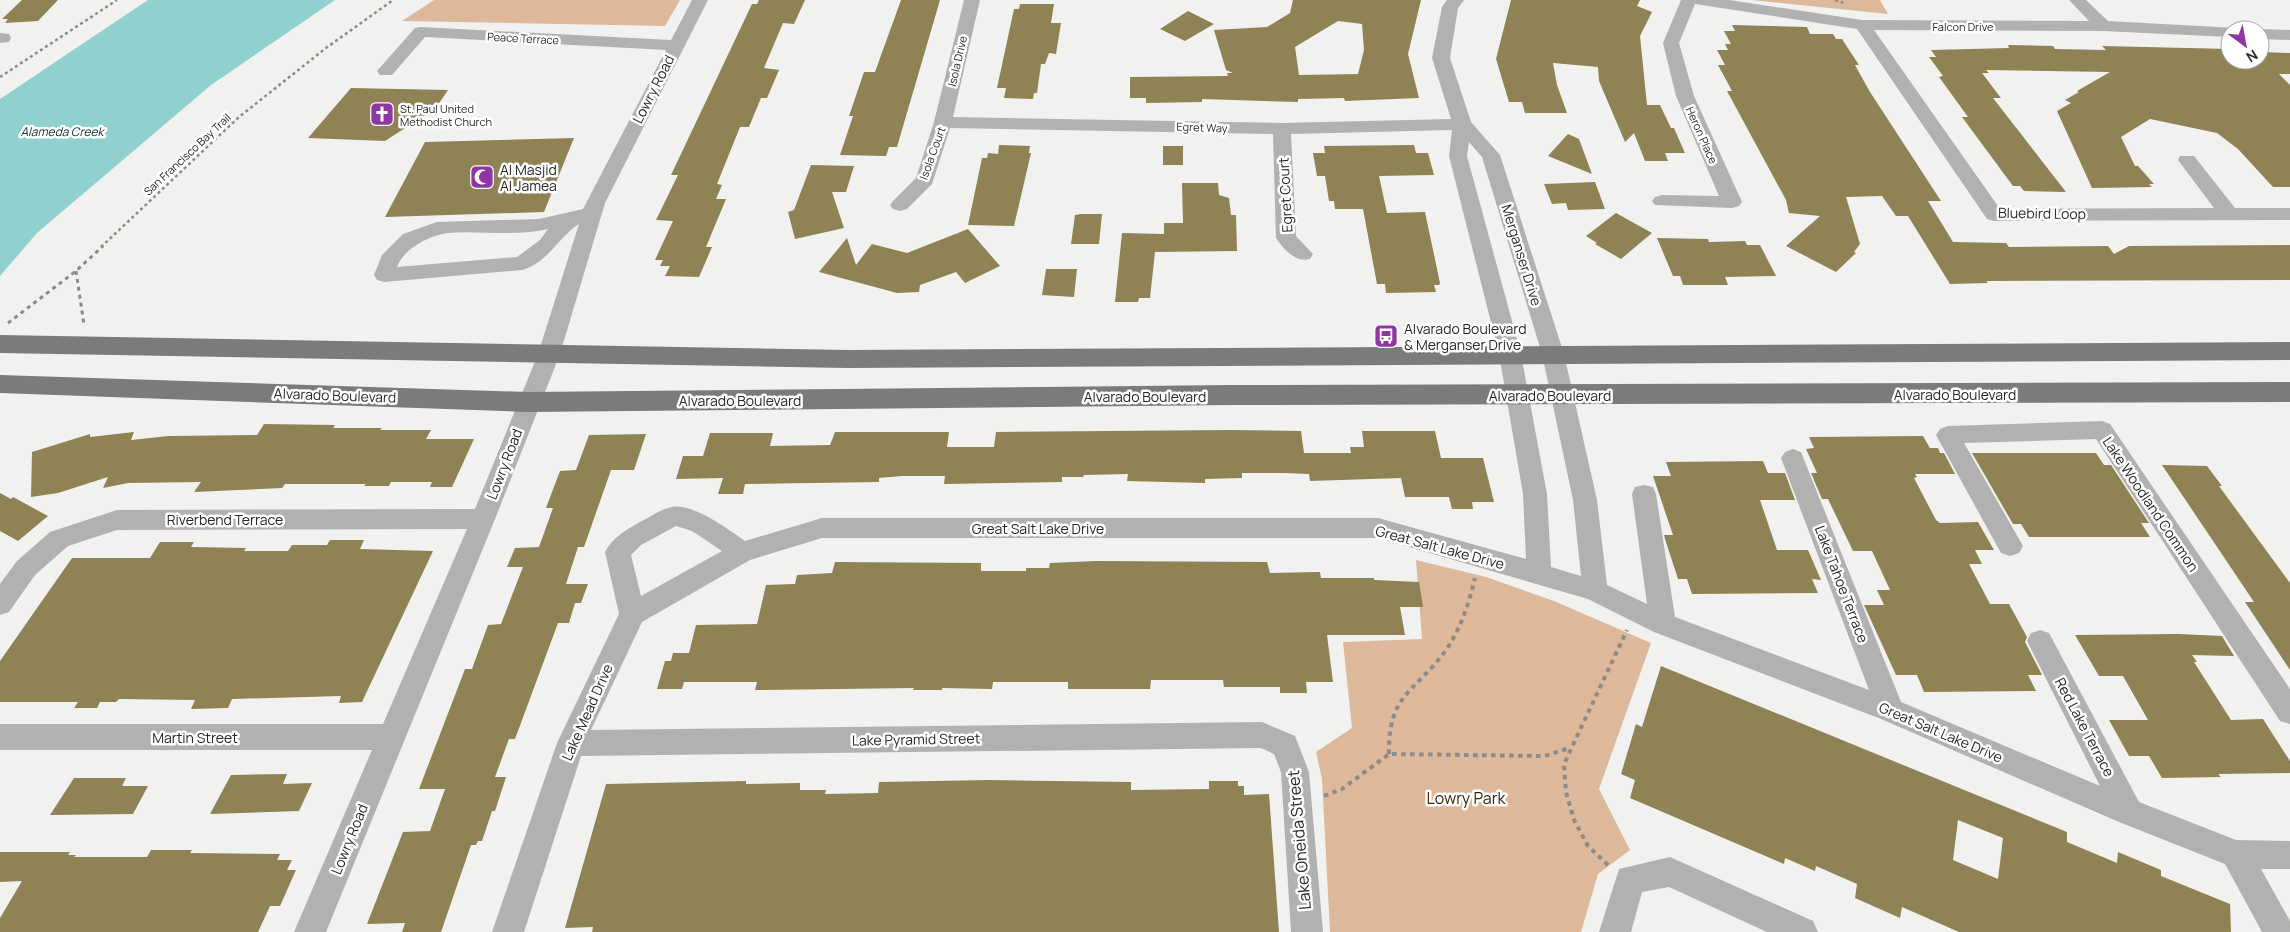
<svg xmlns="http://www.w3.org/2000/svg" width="2290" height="932" font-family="Manrope,sans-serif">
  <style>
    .green { fill: #deb89a }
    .water { fill: #90d0cf }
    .building { fill: #8f8254; fill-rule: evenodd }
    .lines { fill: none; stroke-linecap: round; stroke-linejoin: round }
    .path-far2 { stroke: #8b8b89; stroke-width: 2.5; stroke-dasharray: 3 3; stroke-linecap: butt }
    .path-far1 { stroke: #8b8b89; stroke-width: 3; stroke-dasharray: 4 4; stroke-linecap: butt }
    .path { stroke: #8b8b89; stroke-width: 4; stroke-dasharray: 4.5 4.5; stroke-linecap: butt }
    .minor { fill: #b0b1b0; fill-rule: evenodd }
    .major { fill: #797c7a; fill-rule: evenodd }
    .labels { text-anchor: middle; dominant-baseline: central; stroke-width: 5; stroke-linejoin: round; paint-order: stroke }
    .far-street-label { font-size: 11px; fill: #272726; stroke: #fff }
    .far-poi-label { font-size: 11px; fill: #272726; stroke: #fff; text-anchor: start }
    .far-water-label { font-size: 12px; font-style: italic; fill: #0f302f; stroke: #fff }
    .street-label { font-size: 14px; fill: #272726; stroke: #fff }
    .poi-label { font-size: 14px; fill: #272726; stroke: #fff; text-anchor: start }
    .near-park-label { font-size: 16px; fill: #3f2308; stroke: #fff }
    .near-street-label { font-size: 16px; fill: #272726; stroke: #fff }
  </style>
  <rect width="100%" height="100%" fill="#f1f2ef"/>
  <path class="green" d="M434 0H680L665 26 402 21Z
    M1752 0H1880L1888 14Z
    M1416 560 1486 577 1554 601 1651 643 1599 789 1630 850 1598 874 1581 932H1330L1322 779 1316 752 1352 728 1343 642 1422 639Z"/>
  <path class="water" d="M148 0H335L211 85 37 233 0 276V99Z"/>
  <path class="building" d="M22 0H58L38 21 5 23 8 19H2Z
    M759 0H805L794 24 783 23 764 68 779 70 767 98H761L749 127H740L717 184 722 185 716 199H726L706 247H712L699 277 665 276 670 266H660L663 260H655L673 221 656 220 678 175H671L752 4H757Z
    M901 0H940L897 147H889L886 156 840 155 853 116H849L864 72H875Z
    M1293 0H1421L1408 54 1419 98 1345 101 1344 98 1298 99V102L1202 99V102L1146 103V98H1130V77L1228 76 1227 73H1233L1226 70 1214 30 1267 27 1290 13ZM1338 21 1362 24 1364 50 1358 74 1299 75 1295 47Z
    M1511 0H1640L1637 6 1652 12 1640 36 1647 105H1660L1671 128H1674L1685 153H1665L1668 161H1645L1634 133 1625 142 1599 81 1598 67 1553 63 1557 85 1567 113H1525L1522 102H1509L1496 59Z
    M1020 4H1054L1051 23H1061L1056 54 1049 53 1045 64H1041L1037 93H1034L1033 99 1004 98 1006 88H997L1014 9H1019Z
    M1188 11 1214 24 1185 41 1160 29Z
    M1732 25 1807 27 1810 34H1833L1836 39H1842L1859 65H1855L1870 92 1941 201H1928L1953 242 2006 243 2009 247 2108 246 2114 254 2129 246 2290 245V280L1986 281 1988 283 1950 284 1908 216H1896L1882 196 1846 197 1860 244 1854 252 1856 253 1836 272 1786 246 1820 216 1789 213 1786 200 1727 91H1732L1718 65H1725L1717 50H1728L1725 44H1731L1724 31H1735Z
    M2008 45 2053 46 2055 49 2106 50 2102 46 2230 49V60H2260V52L2290 53V74H2279L2290 85V187H2273L2238 149 2217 133 2150 119 2121 137 2135 166H2138L2154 184H2149L2152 187 2092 188 2057 111 2071 103 2065 100 2079 92 2077 91 2110 72 1986 70 1989 73H1982L2001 98H1993L2066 192 2024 191 2020 186H2013L1962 117H1968L1939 77 1943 76 1929 57H1936L1931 50 2009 48Z
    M351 88 448 90 436 108 385 141 308 138Z
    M1568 134 1579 139 1592 174 1548 156Z
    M574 138 544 212 385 217 425 142Z
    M999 145 1030 146 1029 153H1031L1014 226 968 225 982 158H987L988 153 998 154Z
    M1414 145 1416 153H1428L1434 175 1379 176 1387 213 1425 212 1440 283 1439 285H1434L1436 292 1386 293 1385 284H1377L1363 209H1335L1334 201H1329L1325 176H1317L1313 153H1325L1324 146Z
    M1163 146H1183V165H1163Z
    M811 165 854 166 846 192H832L844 228 795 239 788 212 794 210Z
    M1595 182 1605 209 1568 210 1566 203 1552 204 1544 184Z
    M1182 183H1218L1219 195 1229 198 1231 215H1236L1237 251 1155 252 1150 298H1139L1138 302H1115L1122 233 1164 234V223H1183Z
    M1616 213 1652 233 1621 259 1595 244 1597 243 1586 236Z
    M1082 214H1102L1099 244H1071L1075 215Z
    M968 229 1000 266 965 283 956 272 920 285 919 292 897 293 819 272 847 238 856 265 872 244 907 253Z
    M1657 238 1708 239 1709 242 1745 241 1747 245H1760L1776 276 1725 277 1728 285H1683L1680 276H1673Z
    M1046 269H1077L1074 297 1042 295Z
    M264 424 335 425 333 428H382L380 430H431L426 439H474L452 487H430L432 482H391L389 486H364L366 484H285L282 488 194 492 201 482 128 483 103 488 108 477 58 493 31 497 32 452 90 434V437L134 432 131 440 169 436 257 435Z
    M1231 430 1301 431 1304 453H1351L1350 447H1364L1362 431H1435L1441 458H1483L1494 502H1472L1473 509H1452L1449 497H1405L1401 478 1310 481 1309 474 1284 473H1242V478L1205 479V483L1127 481 1128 474 1084 475 1083 477H1062V482L944 484 945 476H902L879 478V482L745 484 743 494H718L723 478 676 479 683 456H703L710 433H773L770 446 830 445 835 432H949L947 447H994L996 432Z
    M646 434 634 470H611L584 547H578L566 584H588L581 603H575L569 623H558L515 739H509L495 777H506L495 811H492L482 841H478L476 845H471L441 932H402L405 923 367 924 403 832 430 831 445 789H419L465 669H472L488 625 501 624 523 567H507L515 548 539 547 553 508H546L560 471 576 470 589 435Z
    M1923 436 1930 448H1938L1940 453H1944L1955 474H1915L1917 477 1914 478 1936 520 1940 523 1978 522 1994 550H1975L1982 564H1969L1990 604H2009L2027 637 2025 642 2042 675H2028L2036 691 1924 692 1917 675H1896L1864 605H1884L1877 590H1890L1872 551H1853L1828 499H1822L1811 473H1817L1806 449 1814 448 1809 437Z
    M1972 453H2096L2104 465H2111L2149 523H2141L2150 537H2029L2021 524H2013Z
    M1763 461 1768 473H1785L1795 500H1760L1777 550H1808L1821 580 1812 579 1818 593 1692 594 1687 579H1678L1665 539 1664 535H1673L1653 476H1671L1666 462Z
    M2162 465 2207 466 2222 486H2219L2290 583V670L2245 602H2254Z
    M0 493 11 499 13 497 48 516 18 541 0 531Z
    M330 540H364L360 549 433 551 362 702 339 703 341 696 232 699 228 708 191 709 195 700 119 699 116 702H100L97 708H74L78 702H0V661L72 558H150L160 542H194L191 547 246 548 244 551H288L292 545H327Z
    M1096 561 1267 562 1270 573 1320 572 1321 578H1374V580L1419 582 1423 607H1400L1405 635H1327L1333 682H1306L1307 693H1280V687H1224L1223 680H1151L1150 689H1068V682H993L992 689 942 688V690H913L914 688 755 690 757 682H684L682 689H657L665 661H671L673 653H689L696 625 757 624 766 585 795 584 797 575 832 573 835 562 981 563V571H1026V568H1049L1050 563Z
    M2179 634 2222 636 2234 656 2192 655 2197 662H2194L2231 720 2263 719 2290 761V773L2218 774 2221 777 2162 778 2149 756H2129L2109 720H2148L2123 676H2099L2075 635Z
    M1661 666 2067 832V842L2117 863 2118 852 2161 870V876L2230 904 2231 932H1959L1902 907 1900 918 1855 898 1857 884 1816 866 1815 871 1785 858 1784 864 1630 798 1635 780 1621 774 1636 724 1642 727ZM1958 820 2003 838 1998 879 1953 860Z
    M287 774 283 784 312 783 299 811 210 814 231 775Z
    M74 778H126L122 786H148L133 814 50 815Z
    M989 780 1131 782V790L1209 789V781H1238V786H1244V795L1269 794 1279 932H592L593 927 565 928 606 784 746 781V784L800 783V790H826L825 794 878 793 879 782Z
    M151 850H192L190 853 280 854 277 860H292L287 870H296L280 906H270L258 932H0V918L22 881 0 882V852H70L68 855H76L74 857H147Z"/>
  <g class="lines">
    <path class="path-far2" d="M1835 0 1844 3
      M0 77 117 0
      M101 247 239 117 326 48 393 0"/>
    <path class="path-far1" d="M76 271 84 325
      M8 323 76 271 103 246"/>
    <path class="path" d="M1389 754C1388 693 1415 693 1446 650 1461 628 1469 603 1475 578
      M1324 796 1342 789 1389 754 1545 756 1569 748
      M1608 865 1588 846 1574 820 1566 792 1564 764 1627 630"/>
    <path class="minor" d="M692 0H708L605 203 560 354 495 519 326 932H294L372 750H0V724H383L467 529 117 530 68 546 35 575 9 612 0 615V584L17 561 50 532 117 510 475 509 538 354 579 224C558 237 548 263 522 270L384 282 377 280 374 275 382 255 403 234 437 222 539 219 583 209 666 50 425 37 392 75H380L377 71 415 28 421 27 671 40ZM548 229 540 240 517 257 397 267C403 249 429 236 447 233 480 230 514 237 548 229Z
      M964 0H980L953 117 1282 123 1451 119 1432 58 1442 7 1447 0H1464L1458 8 1450 58 1471 122 1500 155 1564 354 1597 500 1607 585 1647 604 1632 494 1635 487 1644 485 1653 487 1656 494 1675 617 1869 690 1781 458 1785 452 1793 449 1801 452 1901 702 2100 786 2027 641 2031 633 2040 630 2049 633 2139 802 2236 840 2290 841V869H2261L2290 921V932H2262L2225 864 2119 822 1881 719 1654 632 1588 599 1378 538H822L750 560 642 622 591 730 1262 722 1295 736 1309 772 1323 932H1291L1281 772 1274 754 1261 748 581 756 524 932H492L557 743 619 614 605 552C613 537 626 530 640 522 650 517 661 509 672 507 693 503 728 529 745 541L822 518H1378L1526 559 1523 494 1499 354 1449 156 1452 130 1291 134 1296 236 1313 254 1310 259C1296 263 1284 250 1276 238L1273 134 950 128 932 184 907 209 900 211 893 209 890 205 893 201 916 178 934 122ZM1469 142 1482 157 1542 354 1573 500 1581 576 1551 567 1547 494 1521 354 1467 156ZM676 526 692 531 722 551 641 596 631 555 641 545Z
      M1681 0H1729L1862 20 2089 21 2069 0H2086L2108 21 2236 28 2237 30H2230V37L2103 31 1874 30 2000 209 2214 208 2178 160 2180 156H2194L2235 208H2290V220L1994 221 1987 219 1857 29 1695 4 1679 43 1694 96 1742 202 1739 206 1732 208 1655 205 1652 201 1655 197 1662 195 1719 196 1676 96 1663 43Z
      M2260 29 2290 30V40L2260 39V30H2256Z
      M0 33 9 34 11 38 9 42 0 43Z
      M2102 421 2110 424 2290 689V724L2280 721 2096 439 1964 443 2023 546 2019 553 2010 556 2001 553 1936 435 1940 429 1948 426Z
      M1670 857 1813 921 1818 932H1767L1669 887 1642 892 1631 932H1599L1619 869Z"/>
    <path class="major" d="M0 335 847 350 2290 342V360L847 368 0 353Z
      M0 375 528 392 1233 385 2290 382V402L1233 405 528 412 0 393Z"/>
  </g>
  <defs>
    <g id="church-square" transform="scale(1.25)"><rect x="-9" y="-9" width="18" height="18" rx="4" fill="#8e36a2" stroke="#fff"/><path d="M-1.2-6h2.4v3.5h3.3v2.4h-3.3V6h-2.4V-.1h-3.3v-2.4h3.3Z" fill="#fff"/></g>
    <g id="mosque-square" transform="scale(1.25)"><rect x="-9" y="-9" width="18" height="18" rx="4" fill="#8e36a2" stroke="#fff"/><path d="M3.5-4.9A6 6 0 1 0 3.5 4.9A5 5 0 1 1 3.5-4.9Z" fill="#fff"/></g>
    <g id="bus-square" transform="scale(1.25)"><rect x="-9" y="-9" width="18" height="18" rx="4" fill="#8e36a2" stroke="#fff"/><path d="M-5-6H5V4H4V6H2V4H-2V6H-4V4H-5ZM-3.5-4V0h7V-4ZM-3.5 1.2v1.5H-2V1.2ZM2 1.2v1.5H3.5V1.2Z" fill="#fff"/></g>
  </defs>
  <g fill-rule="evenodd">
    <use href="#church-square" x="382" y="114"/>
    <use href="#mosque-square" x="482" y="177"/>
    <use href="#bus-square" x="1386" y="336"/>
  </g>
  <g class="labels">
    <g class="far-street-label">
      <text x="1963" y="26">Falcon Drive</text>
      <text transform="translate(523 38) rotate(3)">Peace Terrace</text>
      <text transform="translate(957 61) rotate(-77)">Isola Drive</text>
      <text transform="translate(1202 127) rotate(2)">Egret Way</text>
      <text transform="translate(1702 135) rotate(66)">Heron Place</text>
      <text transform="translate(932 153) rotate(-70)">Isola Court</text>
      <text transform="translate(187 154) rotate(-43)">San Francisco Bay Trail</text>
    </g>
    <g class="far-poi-label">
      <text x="400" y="108">St. Paul United<tspan x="400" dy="13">Methodist Church</tspan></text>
    </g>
    <g class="far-water-label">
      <text x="62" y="131">Alameda Creek</text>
    </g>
    <g class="street-label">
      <text transform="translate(653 89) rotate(-63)">Lowry Road</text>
      <text transform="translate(1285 195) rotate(-93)">Egret Court</text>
      <text transform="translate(2042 213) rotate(1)">Bluebird Loop</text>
      <text transform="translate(1522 255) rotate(73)">Merganser Drive</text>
      <text x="1955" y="394">Alvarado Boulevard</text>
      <text transform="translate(335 395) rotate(2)">Alvarado Boulevard</text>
      <text x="1550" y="395">Alvarado Boulevard</text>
      <text x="1145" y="396">Alvarado Boulevard</text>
      <text x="740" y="400">Alvarado Boulevard</text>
      <text transform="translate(504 464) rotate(-69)">Lowry Road</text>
      <text transform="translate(2151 504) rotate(56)">Lake Woodland Common</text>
      <text x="225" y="519">Riverbend Terrace</text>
      <text x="1038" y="528">Great Salt Lake Drive</text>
      <text transform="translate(1440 547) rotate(15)">Great Salt Lake Drive</text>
      <text transform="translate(1842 584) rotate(69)">Lake Tahoe Terrace</text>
      <text transform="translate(587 712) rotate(-66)">Lake Mead Drive</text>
      <text transform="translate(2085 727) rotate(62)">Red Lake Terrace</text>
      <text transform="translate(1941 732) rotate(23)">Great Salt Lake Drive</text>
      <text x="195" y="737">Martin Street</text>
      <text transform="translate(916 739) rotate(-1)">Lake Pyramid Street</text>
      <text transform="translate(349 839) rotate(-68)">Lowry Road</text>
    </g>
    <g class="poi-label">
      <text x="500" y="169">Al Masjid<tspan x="500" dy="16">Al Jamea</tspan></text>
      <text x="1404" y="328">Alvarado Boulevard<tspan x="1404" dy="16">&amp; Merganser Drive</tspan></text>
    </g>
    <g class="near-park-label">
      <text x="1466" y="798">Lowry Park</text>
    </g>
    <g class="near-street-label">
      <text transform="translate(1299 840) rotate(-95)">Lake Oneida Street</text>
    </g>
  </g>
  <g transform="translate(2245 45) rotate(148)"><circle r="24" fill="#ffffff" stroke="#a9a9a8"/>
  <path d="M0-4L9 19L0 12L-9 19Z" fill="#8e36a2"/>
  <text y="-8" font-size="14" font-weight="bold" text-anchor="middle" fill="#272726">N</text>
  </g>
</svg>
